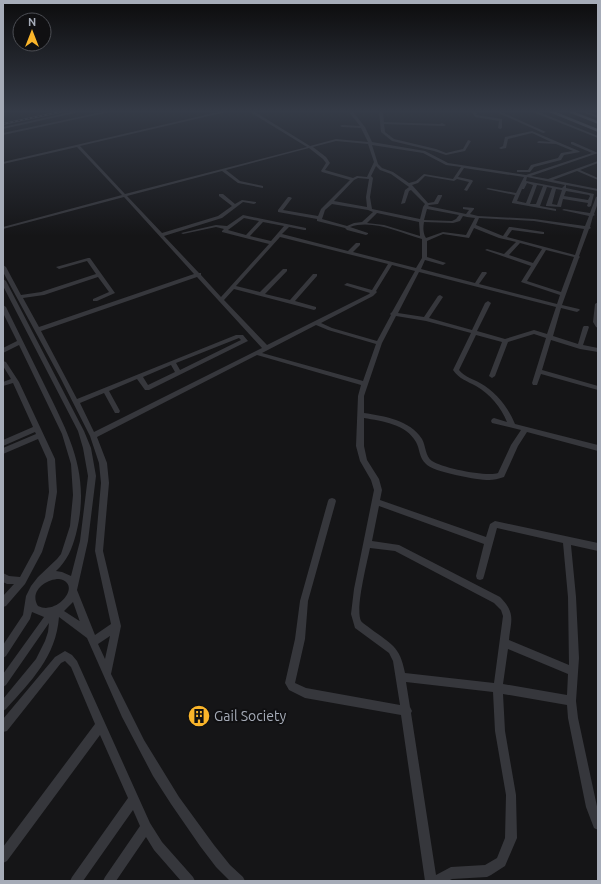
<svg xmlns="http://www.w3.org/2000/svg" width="601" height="884" font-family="Ubuntu,sans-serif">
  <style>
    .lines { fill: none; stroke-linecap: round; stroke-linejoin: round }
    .minor { fill: #36373c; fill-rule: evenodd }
    .major { fill: #52545c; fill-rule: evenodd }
    .rail-casing { stroke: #494b52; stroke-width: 2 }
    .rail { stroke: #101012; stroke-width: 1; stroke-dasharray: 2.5; stroke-linecap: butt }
    .labels { text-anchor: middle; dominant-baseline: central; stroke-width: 4; stroke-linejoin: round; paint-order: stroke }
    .near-poi-label { font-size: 14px; fill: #a6acb8; stroke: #101012; text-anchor: start }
  </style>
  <rect width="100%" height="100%" fill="#151517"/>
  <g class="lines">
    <path class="minor" d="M71 112H79L3 129V127Z
      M102 112H110L3 135V133Z
      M218 112H226L80 146 125 194 307 147 250 112H255L310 146 336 139 368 142 361 128 342 127 340 126 342 125 360 126 349 112H353L365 127 372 142 425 151 448 163 526 175 592 153 571 144V142H573L598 153 531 176 548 179 598 161V163L580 170 598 178V180L577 171 553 180 598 189V191L566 185V188L594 194 591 206 589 207 587 206 588 203 563 199 561 207 546 206V205L552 188 547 187 540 206 556 209V211L512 203V202L515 195 486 189 488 188 516 193 524 177 464 168 458 177 472 180 473 181 467 191 464 190 469 182 457 179 454 181 425 176 418 183 412 185 428 203 434 202 438 195H442V196L438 204 429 205 428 206 466 214 469 210 463 209V207L474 208V209L470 214 478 216 534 219 585 226 589 216 562 210 564 209 590 213 596 197 598 196V203L594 214 595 215 593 216 590 227 591 228 589 229 579 256 580 257 579 258 562 305 579 309 580 310 577 312 561 308 553 336 578 344 583 327 584 326H588L589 327 583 345 598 348V352L580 349 551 340 542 370 598 386V390L541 374 537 385H533L532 383 546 338 534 334 508 342 495 376 492 378 489 376 502 342 476 335 459 370C465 377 473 379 480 383 496 392 508 407 515 424L598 445V451L527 432 518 446 504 477C498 479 494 480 489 480 477 480 433 472 426 464 419 458 420 449 416 442 406 424 382 421 364 418V446L367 460 379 479 382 490 380 500 486 537 490 524 495 521 598 543V551L571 545 576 597 579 658 576 701 578 718 598 811V830L594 828 586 807 568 718 567 705 503 694 505 731 516 795 517 838 505 866 491 875 487 877 452 879 448 881H425L401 715 305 698 289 690 285 683 295 639 300 601 328 501 329 499 332 498 335 499 336 501 308 601 305 639 295 683 306 688 400 705 393 661 389 653 355 628 351 614 354 589 374 490 371 480 360 461 356 446 358 396 361 385 257 355 97 437 107 463 109 483 103 551 121 626 111 674 144 740 179 797 214 845 230 865 243 877 245 881H230L216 867 200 846 171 804 153 776 122 717 87 638 59 617C56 657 31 681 6 709L3 711V699L36 659 45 641 48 632 49 623 6 685 3 687V674L44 617 32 612 30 619 6 656 3 658V645L23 615 26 596 31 586 38 577 57 559 61 554 70 526 73 495 71 464 62 434 19 345 3 353V348L17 341 3 313V305L6 307C19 333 32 360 45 386 70 437 91 475 76 534 72 549 67 561 56 571L62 572 71 576 80 541 88 476 83 448 78 431 3 286V279L6 281 84 431 91 448 96 476 88 541 77 590 95 635 111 624 95 551 101 483 99 463 90 436 61 379 3 272V265L6 267 21 295 41 292 96 274 87 261 59 269 56 267 88 258H90L115 293 97 301H93V299L109 292 98 277 44 295 23 298 39 327 194 274 124 197 3 229V227L122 195 77 147 3 164V162ZM336 141 368 144 374 162 367 177 357 176 353 178 325 170 330 163 326 157 313 147ZM372 145 423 153 446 165 461 167 453 179 424 174 416 181 409 183 393 172 382 168 378 164ZM309 148 323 159 326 163 321 171 322 172 350 180 321 209 318 216 283 210 292 198 290 197H288L278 210V212L317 219V221L345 228 347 230 366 235 368 234V233L350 227C373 219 400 233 422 239V258L416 268 353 252 360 245V243H356L348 251 282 234 289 227 304 230H306V228L243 215 227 226 216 225 181 233 183 234 216 227 224 229 222 231V232L269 244 221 297 201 275V273H199L164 236 222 218 243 202 254 204 256 203V202L242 200 235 204 223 194H219V196L232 206 218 216 162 233 127 196 222 171 238 183 263 188V186L240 181 226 170ZM376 166 380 170 391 174 409 187 405 190 401 204 405 203 409 191 411 190 425 204 423 207 420 219 372 209 370 197 373 178 371 176ZM527 177 565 185 562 188 526 181ZM358 178 369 179 366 197 367 207 334 201 354 180ZM527 183 533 185 526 203 517 201 522 189H524ZM537 185 543 186 536 204H530ZM556 189 562 190 557 205 552 204ZM566 191 589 195 590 196 588 200 564 196ZM332 204 368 210 373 212 362 222 354 223 347 226 322 219 325 210ZM427 209 459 215 456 219 452 221 424 220ZM377 213 419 222 420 236 384 225 367 223ZM463 216 467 217 475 218 466 235 443 232 426 238C423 233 423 228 424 222L453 223 460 221ZM244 218 259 221 246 235 228 230ZM479 218 534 221 584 229 575 255 507 237 512 230 542 234H544V232L511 227H509L503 236 476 225ZM263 222 284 226 271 241 250 236ZM474 228 499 238 516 242 504 254 487 249 485 250 531 266 521 282 560 295 557 304 479 284 487 273 486 272H482L475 283 421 269 425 260 443 265 446 263 427 257V241L443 234 469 238ZM280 237 388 264 372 290 347 283 344 285 370 293 369 294 267 345 224 300 234 289 314 310 316 309V307L295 301 317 276V274H313L290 300 265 294 287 271V269H283L260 292 236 286ZM520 243 542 249 533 263 509 255ZM546 250 574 257 561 292 527 281ZM392 265 415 271 392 312 390 314 391 315 377 341 332 328 321 323 373 296 377 292 376 291ZM419 272 556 307 547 334 534 330 505 339 477 331 491 303 488 301 485 303 472 330 429 318 443 297 440 295 438 296 424 317 398 313ZM197 277 262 348 94 432 80 403 104 393 115 413H119L120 411 109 391 137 379 145 390H149L248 341 243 335H236L77 399 41 331ZM396 316 426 321 471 333 453 370C459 379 467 381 476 386 490 394 501 407 507 422L494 418 492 419 491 421 492 423 521 430 511 445 498 473C487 477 442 468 432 461 425 456 426 446 422 439 410 420 384 416 364 413V396L382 343ZM316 325 328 330 376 344 363 381 262 353ZM239 338 241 340 180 370 176 363ZM171 365 175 372 148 385 143 377ZM379 506 484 544 476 576 477 579 480 580 483 579 484 576 497 528 563 543 568 597 569 665 509 640C511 620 516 613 500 597L399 545 372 541ZM370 548 395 551 494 603 501 610 503 616 494 683 405 673C400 646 391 644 371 629 368 626 363 624 361 621 355 609 367 563 370 548ZM59 579C83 583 58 616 38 606 29 592 45 579 59 579ZM73 602 80 622H81L64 611ZM110 636 105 659 98 644ZM508 649 568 674 567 695 503 684ZM406 682 493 692 495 731 506 795 505 838 497 858 485 865 451 867 436 875 411 713 412 711 410 707Z
      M379 112H383L384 122 440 124 442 123 446 125 444 126 384 124 385 132 394 139 436 149 446 153 463 149 468 140 471 141 465 151 446 155 434 151 392 141 381 132Z
      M472 112H476L477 115 502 119V128L500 129 498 128 499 121 475 117Z
      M496 112H501L546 132 543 133Z
      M533 112H539L598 136V138Z
      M582 112H588L598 116V118Z
      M532 131 579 151 580 152 564 155 561 160 534 167 530 172H517V170H528L531 165 558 158 561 153 573 151 556 144 538 143 537 142 539 141 551 142 532 133 508 139 506 148 501 149 499 148 503 146 505 137Z
      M598 302V328L596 327 593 322 595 304Z
      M3 361 6 362 19 382 55 459 57 492 53 517 42 552 25 584 6 606 3 607V596L14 584H7L3 582V573L9 576 20 577 34 551 45 517 49 492 47 459 38 439 3 454V448L36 434 35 432 3 446V440L33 427 13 383 3 386V382L11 379 3 366Z
      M65 651 72 655 77 661 150 823 162 842 193 877 195 881H181L154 850 146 837 116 881H103L105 877 140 826 133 810 83 881H70L72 877 128 798 100 735 7 861 3 863V847L95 724 71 667 65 661 61 663 7 731 3 732V719L55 657Z"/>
    <path class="major" d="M549 112H556L598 129V132Z
      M568 112H575L598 121V124Z"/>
    <g class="rail-casing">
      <path id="rail" d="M3 124 60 112"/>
    </g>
    <use href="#rail" class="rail"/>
  </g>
  <linearGradient id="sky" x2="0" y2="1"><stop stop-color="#0c0c0d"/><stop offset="0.47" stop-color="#353b47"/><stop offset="1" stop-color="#353b47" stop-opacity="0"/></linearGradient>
  <rect width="601" height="236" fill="url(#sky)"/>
  <defs>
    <g id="building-disc" transform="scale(1.15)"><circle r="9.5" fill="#fab52a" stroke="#101012"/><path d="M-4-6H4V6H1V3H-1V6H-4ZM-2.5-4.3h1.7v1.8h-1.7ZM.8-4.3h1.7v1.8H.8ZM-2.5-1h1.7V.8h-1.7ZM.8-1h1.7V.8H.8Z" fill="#111"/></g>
  </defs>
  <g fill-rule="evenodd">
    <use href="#building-disc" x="199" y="716"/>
  </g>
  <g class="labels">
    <g class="near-poi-label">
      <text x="214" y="716">Gail Society</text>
    </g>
  </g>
  <rect width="601" height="884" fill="none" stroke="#a6acb8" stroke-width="8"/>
  <g transform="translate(32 32)"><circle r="19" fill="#101012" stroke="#4c4e54"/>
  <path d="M0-3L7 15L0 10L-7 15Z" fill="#fab52a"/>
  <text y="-6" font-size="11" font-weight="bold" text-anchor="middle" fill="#a6acb8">N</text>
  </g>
</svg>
